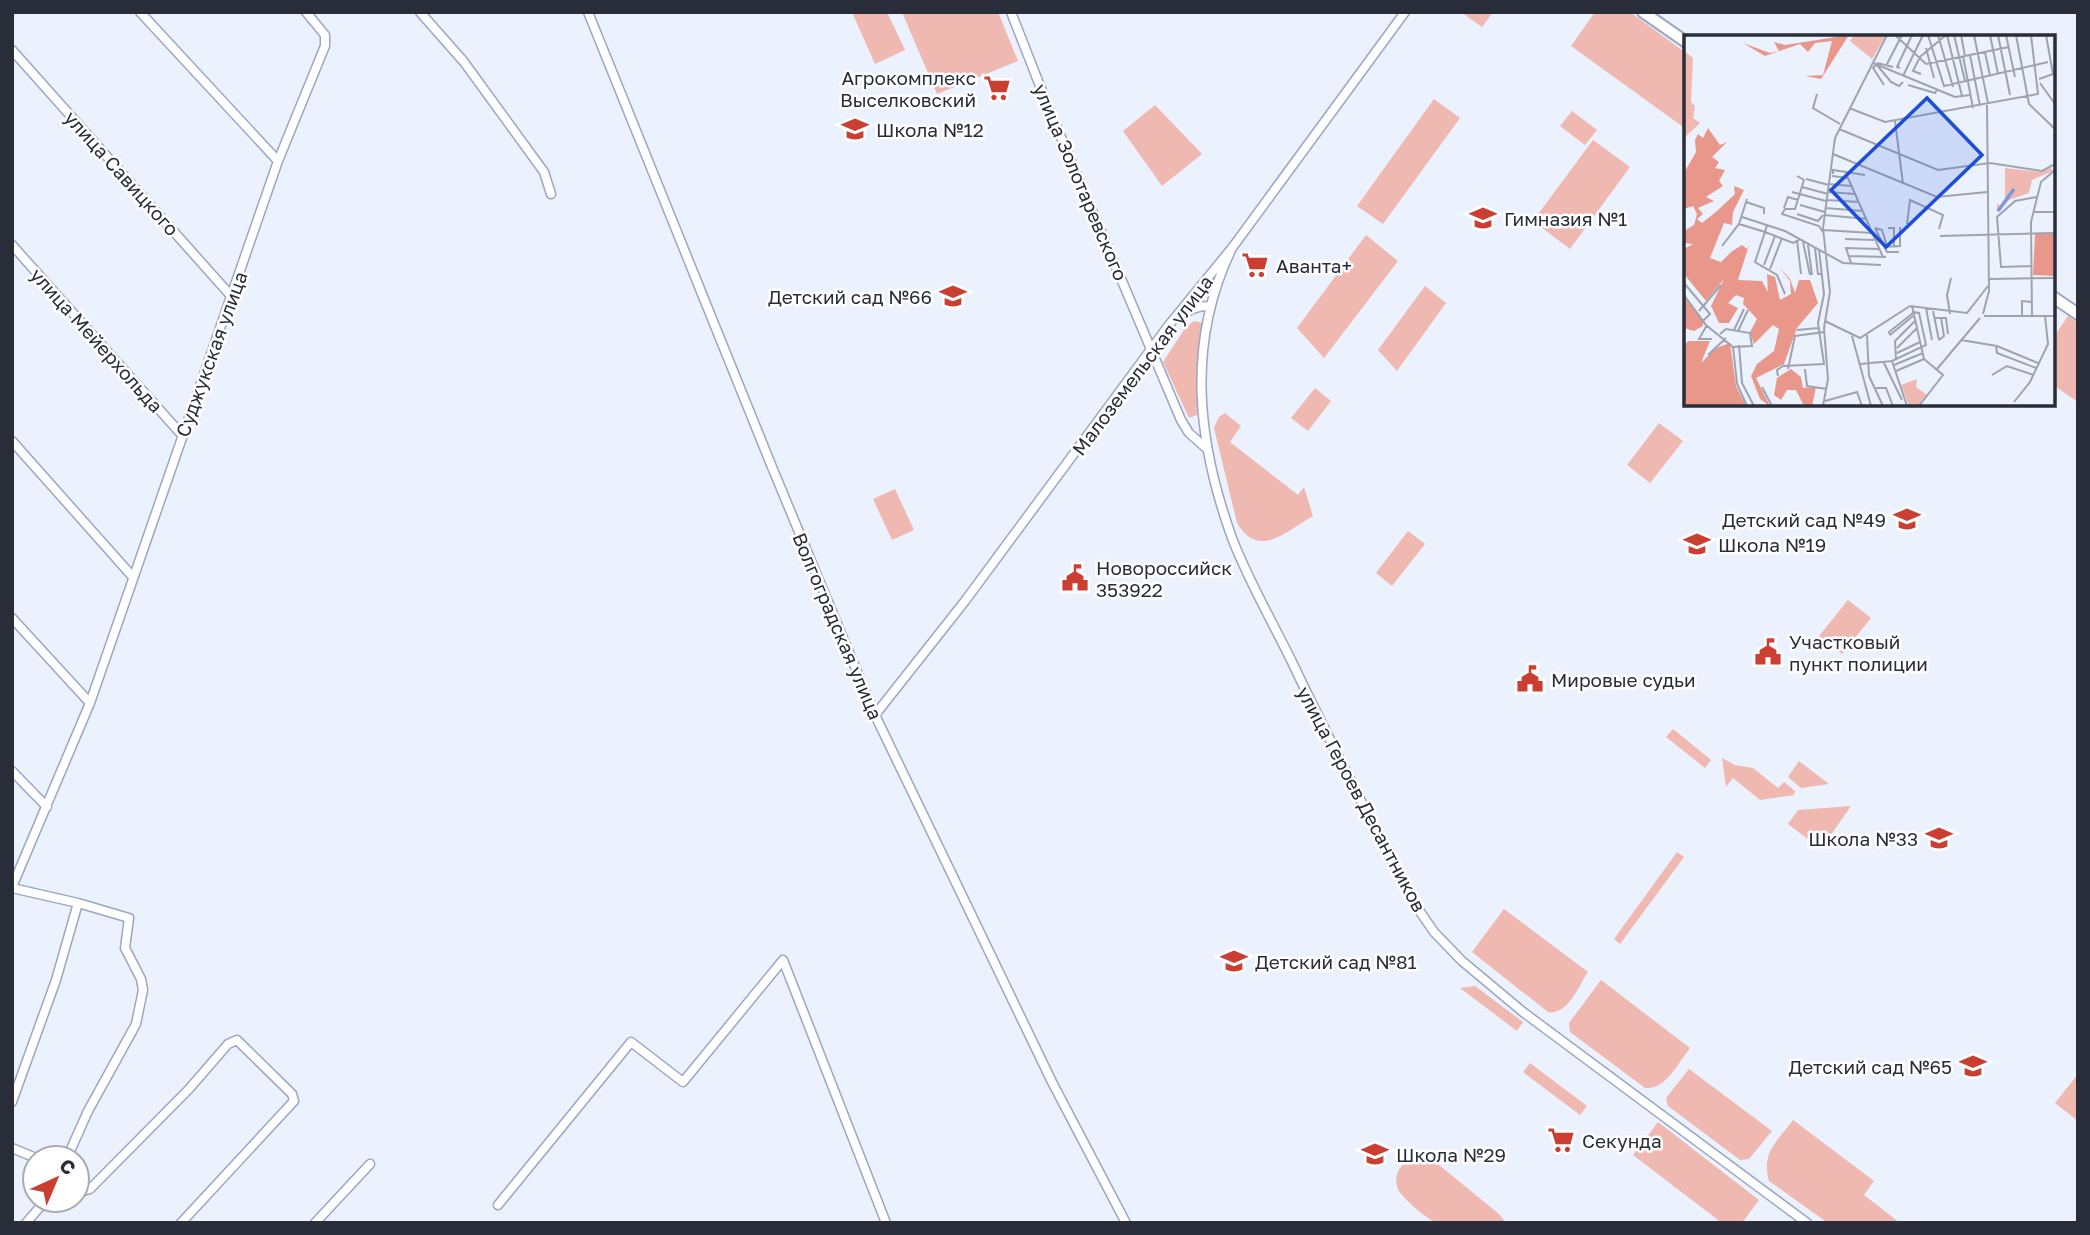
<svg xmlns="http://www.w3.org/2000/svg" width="2090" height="1235" font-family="'Golos Text',sans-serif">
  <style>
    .green { fill: #efb8b0 }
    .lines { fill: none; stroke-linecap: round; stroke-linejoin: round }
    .minor-casing { stroke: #9aa6c3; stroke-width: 11 }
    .tertiary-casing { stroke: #9aa6c3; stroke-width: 14 }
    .minor { stroke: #fff; stroke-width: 8 }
    .tertiary { stroke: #fff; stroke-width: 10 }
    .labels { text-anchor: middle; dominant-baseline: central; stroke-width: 5; stroke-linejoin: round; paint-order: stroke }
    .poi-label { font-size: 19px; fill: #292d39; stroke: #fff; text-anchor: start }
    .street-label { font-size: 19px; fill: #292d39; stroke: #fff }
    .inset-river { fill: none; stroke: #7e97d9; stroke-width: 3.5 }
    .inset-road { fill: none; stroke: #9ea3af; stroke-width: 2 }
    .view { fill: #1d4ed8; fill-opacity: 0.15; stroke: #1d4ed8; stroke-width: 3.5 }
    .inset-edge { fill: none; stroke: #292d39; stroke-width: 3.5 }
  </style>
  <rect width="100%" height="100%" fill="#ecf1fe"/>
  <path class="green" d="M852 12H887L905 50 875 64Z
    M902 12H998L1018 61 937 94Z
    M1461 12H1493L1482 27Z
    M1595 12H1630L1686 53V129L1571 46Z
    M1434 99 1460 118 1383 224 1357 206Z
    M1155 105 1202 154 1162 186 1123 131Z
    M1572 111 1597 130 1585 145 1560 126Z
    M1593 140 1630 167 1570 249 1533 221Z
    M1366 235 1398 261 1324 358 1297 328Z
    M1425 286 1446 303 1397 371 1378 350Z
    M2068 316 2078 323V402L2053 385V338Z
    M1194 321 1203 323 1197 361V415L1189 418 1163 362 1186 327Z
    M1315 388 1331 401 1308 431 1291 418Z
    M1225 413 1241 426 1230 442 1298 495 1304 487 1313 516C1286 531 1259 560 1237 523L1214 428 1219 417Z
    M1659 423 1683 441 1650 483 1627 465Z
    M895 489 914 530 892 540 873 499Z
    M1408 531 1425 544 1392 586 1376 573Z
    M1848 600 1871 618 1842 654 1819 636Z
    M1673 729 1711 760 1705 768 1666 737Z
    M1722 758 1735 765 1753 768 1778 788 1784 782 1795 791 1794 795 1760 800 1733 778 1726 787Z
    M1799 761 1829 784 1801 788 1788 777Z
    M1851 806 1821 849 1788 824 1798 810Z
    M1677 852 1684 857 1620 944 1614 939Z
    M1504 909 1588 972C1578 987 1568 1015 1548 1012L1472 952Z
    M1601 980 1690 1048C1678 1063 1666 1090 1645 1088L1570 1032 1569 1023Z
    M1475 986 1523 1022 1517 1031 1460 988Z
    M1530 1063 1587 1106 1580 1115 1523 1072Z
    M1689 1069 1772 1131 1749 1159 1740 1160 1668 1106 1666 1098Z
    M2078 1074V1121L2055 1103Z
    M1793 1120 1874 1181 1864 1195 1900 1223H1828L1769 1181C1761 1152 1777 1142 1793 1120Z
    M1658 1122 1759 1200 1742 1223H1722L1633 1155Z
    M1423 1157 1434 1161 1499 1214 1506 1223C1494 1223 1443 1225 1435 1222 1427 1219 1401 1197 1398 1189 1391 1172 1406 1156 1423 1157Z"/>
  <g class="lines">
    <g class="minor-casing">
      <path id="minor" d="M140 12 278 161
        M420 12 464 62 544 172 551 194
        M588 12 772 467 875 715 1052 1082 1126 1223
        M1011 12 1049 109 1181 420 1189 433 1206 448
        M12 50 232 297
        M12 245 182 435
        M1232 248C1186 343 1197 441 1232 538 1248 580 1272 621 1292 662 1330 742 1371 821 1412 900L1434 932 1462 961 1523 1012 1807 1223
        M1180 317C1190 309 1197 306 1209 306
        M12 441 132 576
        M12 618 90 703
        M875 715 965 601 1169 325 1232 248 1405 12
        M12 771 47 807
        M12 887 90 703 278 161 325 46V35L306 12
        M12 888 78 903 129 918 125 948 141 979 143 990 136 1024 88 1111 67 1158
        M12 1102 56 980 78 903
        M12 1148 36 1158
        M77 1186 83 1191 90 1189 189 1089 228 1044 237 1040 292 1094 294 1101 181 1223
        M498 1205 631 1042 683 1082 783 960 886 1223
        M26 1223 46 1200
        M315 1223 370 1164"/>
    </g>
    <g class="tertiary-casing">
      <path id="tertiary" d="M1643 12 1686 42
        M2053 297 2078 314"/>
    </g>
    <use href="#minor" class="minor"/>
    <use href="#tertiary" class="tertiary"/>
  </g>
  <defs>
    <g id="supermarket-bare" transform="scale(2.1)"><path d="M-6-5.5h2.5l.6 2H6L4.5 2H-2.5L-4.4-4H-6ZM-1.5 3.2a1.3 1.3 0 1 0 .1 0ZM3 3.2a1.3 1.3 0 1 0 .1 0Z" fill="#cb3e32" stroke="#fff" stroke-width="2.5" paint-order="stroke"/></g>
    <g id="school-bare" transform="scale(2.1)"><path d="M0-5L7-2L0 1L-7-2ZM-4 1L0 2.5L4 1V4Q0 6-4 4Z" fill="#cb3e32" stroke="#fff" stroke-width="2.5" paint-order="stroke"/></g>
    <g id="civic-bare" transform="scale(2.1)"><path d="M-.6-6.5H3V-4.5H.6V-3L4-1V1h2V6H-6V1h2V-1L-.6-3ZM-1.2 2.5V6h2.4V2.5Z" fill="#cb3e32" stroke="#fff" stroke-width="2.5" paint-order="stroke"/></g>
  </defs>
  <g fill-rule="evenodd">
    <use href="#supermarket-bare" x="997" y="88"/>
    <use href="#school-bare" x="855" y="129"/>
    <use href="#school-bare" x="1483" y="218"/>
    <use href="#supermarket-bare" x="1255" y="265"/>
    <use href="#school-bare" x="953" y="296"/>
    <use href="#school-bare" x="1907" y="519"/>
    <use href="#school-bare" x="1697" y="544"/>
    <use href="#civic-bare" x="1075" y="578"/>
    <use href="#civic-bare" x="1768" y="652"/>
    <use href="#civic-bare" x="1530" y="679"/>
    <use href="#school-bare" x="1939" y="838"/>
    <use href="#school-bare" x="1234" y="961"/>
    <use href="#school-bare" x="1973" y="1066"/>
    <use href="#supermarket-bare" x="1561" y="1140"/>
    <use href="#school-bare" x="1375" y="1154"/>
  </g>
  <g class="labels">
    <g class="poi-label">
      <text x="976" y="77" text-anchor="end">Агрокомплекс<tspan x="976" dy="22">Выселковский</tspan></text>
      <text x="876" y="129">Школа №12</text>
      <text x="1504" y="218">Гимназия №1</text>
      <text x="1276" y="265">Аванта+</text>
      <text x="932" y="296" text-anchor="end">Детский сад №66</text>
      <text x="1886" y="519" text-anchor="end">Детский сад №49</text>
      <text x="1718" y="544">Школа №19</text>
      <text x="1096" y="567">Новороссийск<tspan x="1096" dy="22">353922</tspan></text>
      <text x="1789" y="641">Участковый<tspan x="1789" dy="22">пункт полиции</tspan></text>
      <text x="1551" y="679">Мировые судьи</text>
      <text x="1918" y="838" text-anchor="end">Школа №33</text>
      <text x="1255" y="961">Детский сад №81</text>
      <text x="1952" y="1066" text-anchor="end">Детский сад №65</text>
      <text x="1582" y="1140">Секунда</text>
      <text x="1396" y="1154">Школа №29</text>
    </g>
    <g class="street-label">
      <text transform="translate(122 173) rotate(48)">улица Савицкого</text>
      <text transform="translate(1081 182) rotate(67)">улица Золотаревского</text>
      <text transform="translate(97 340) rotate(48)">улица Мейерхольда</text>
      <text transform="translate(211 354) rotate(-70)">Суджукская улица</text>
      <text transform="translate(1142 365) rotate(-53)">Малоземельская улица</text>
      <text transform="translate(838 626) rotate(67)">Волгоградская улица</text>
      <text transform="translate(1362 799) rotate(62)">улица Героев Десантников</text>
    </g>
  </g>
  <g transform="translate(1684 35)">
    <rect width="371" height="371" fill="#ecf1fe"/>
    <path d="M170 0H202L188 24 166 6ZM0 16 9 23 7 67 11 71 9 83 16 88 0 103ZM321 133 357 137 367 133 369 136 348 145 345 158 325 165 313 177V168L317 172 321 165ZM233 344 232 352 243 360 234 371H225L217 350Z" fill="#efb8b0"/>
    <path d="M165 0 137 44 121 41 139 40 148 6 131 8 124 17 116 9 81 21 59 8 86 18 95 16 90 7 101 10ZM24 93 36 110 43 107 28 122 35 127 31 133 41 135 35 146 39 151 22 162 30 166 14 173 19 179 13 184 18 188 33 176 51 159 50 151 60 155 49 177 48 190 40 188 26 223 37 227 47 217 58 210 63 214 65 210 54 245 78 246 84 257 83 239 91 242 96 265 107 259 106 246 95 232 106 244 111 258 115 245H126L134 268 113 293 100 329 72 343 86 371 76 364 67 341 73 329 90 316 95 294 89 290 70 309 66 297 73 284 59 269 60 263 52 260 44 268 54 273 45 288H35L27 271 40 244 22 266 0 239V214L9 209 0 208V196L10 190 13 179 9 171 0 174V138L12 117 11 105 14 99 19 103ZM351 199H370L371 241 349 240ZM0 261 19 286V291L10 296 0 293ZM5 306H26L17 328 32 313 46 308 52 351 62 371H0V309ZM107 334 117 342 119 353 132 352 128 371 119 369 112 355H103L97 365 90 360 93 343Z" fill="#e9978b"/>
    <path class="inset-river" d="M314 176 330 154"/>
    <path class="inset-road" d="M211 0 242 29M244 0 260 51 364 27M254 0 269 52M263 0 278 61M270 0 281 46M277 0 281 21M290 0 304 68M306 0 314 39M314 0 326 60M322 0 331 42M332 0 345 69 371 94M242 13 250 43M301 17 306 41M286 20 296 71M279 21 289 73M189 28 271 62 286 60M203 29 218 0M242 29 325 12M193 30 207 47 215 51 219 47M216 33 213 32 228 0M237 39 229 36 236 22 262 0M219 41 239 0M355 44 369 39 362 0M356 48 371 69M200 50 189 33 194 28 209 32M224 50 251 58 253 55M133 59 129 73 156 89M165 73 201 87 354 59 347 0M211 86 219 149M155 94 254 135 306 128 358 136 371 129M149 119 253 162 303 157M149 139V135L181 140M113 141 120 145 111 174H101L98 179 135 191 139 197M148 141 164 143 199 222M122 144 145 150M145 149 167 151M118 152 144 159M108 157 142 166M144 157 171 159M143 165 175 167M62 167 80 173V179M116 170 141 177M100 173 104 162 114 165M141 173 179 176M349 177H371M113 179 134 186 139 180M140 180 183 184M58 182 101 196 159 228 197 230M55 189 63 164M223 189 226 165 259 180 255 194M83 190 81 197 109 208 115 205M191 193 203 217H215M191 193 198 195 203 211M204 193H210V211M139 195 188 198M256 201 371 198M161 204 190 205M113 205 117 239M119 207 126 240M124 210 128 240M38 211 55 189 81 197 71 227 93 240 101 259M200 212 216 211V192M131 213 134 239H138M135 215 140 259 134 288 140 329M165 221 202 222M167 228 162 213 195 214M80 230 91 201M347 231 317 232 313 182 331 166 353 162M86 234 98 203M305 244 371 243M0 248 26 279 19 286M0 260 22 290 49 312M228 271 240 324 259 340 235 371M242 273 248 305M15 276 37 250M249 276 255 305M266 279 263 260 267 243M299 279 305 256 303 70M300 281H371M338 281V266L348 267M348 281 347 187 357 147 371 135M251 283H262L264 299M141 286 176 303 226 271 283 278 304 251M23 290 15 304H28M50 295 60 274M113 295 134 293M54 296 64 275M36 299 42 294 66 298 68 311 49 312M183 300 185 341 199 371M206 300 205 297 229 278M206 300 229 281M168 301 187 371M255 305 260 301 257 283M277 305 313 311 354 328M55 310 58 348 70 371M312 311 313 318 352 333M49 312 53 349 63 371M213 313 233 293M213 318 236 307M24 320 42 303M212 324 211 306 231 286M199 326 218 365M208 326 223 371M176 329 208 326 242 310 235 278 229 277M210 330 239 318M104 334 111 301 140 297M121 334 123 351 143 354M253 334 296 283M212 336 240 324M308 340 323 331 350 340M94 341 93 335 99 331 141 329M78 352 88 371M192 353H202L209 371M141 366 173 357 178 371M330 367 346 347 364 309 361 281M139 371 144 344 140 293 146 257 139 193 151 103 203 0"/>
    <path class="view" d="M243 63 298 120 202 212 147 155Z"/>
    <rect width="371" height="371" class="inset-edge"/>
  </g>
  <rect width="2090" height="1235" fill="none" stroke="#292d39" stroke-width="28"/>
  <g transform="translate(56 1179) rotate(44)"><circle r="33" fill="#ffffff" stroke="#a9abb0" stroke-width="2"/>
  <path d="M0-5L12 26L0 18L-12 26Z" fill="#cb3e32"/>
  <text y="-10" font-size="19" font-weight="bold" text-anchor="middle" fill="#292d39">С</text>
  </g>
</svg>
